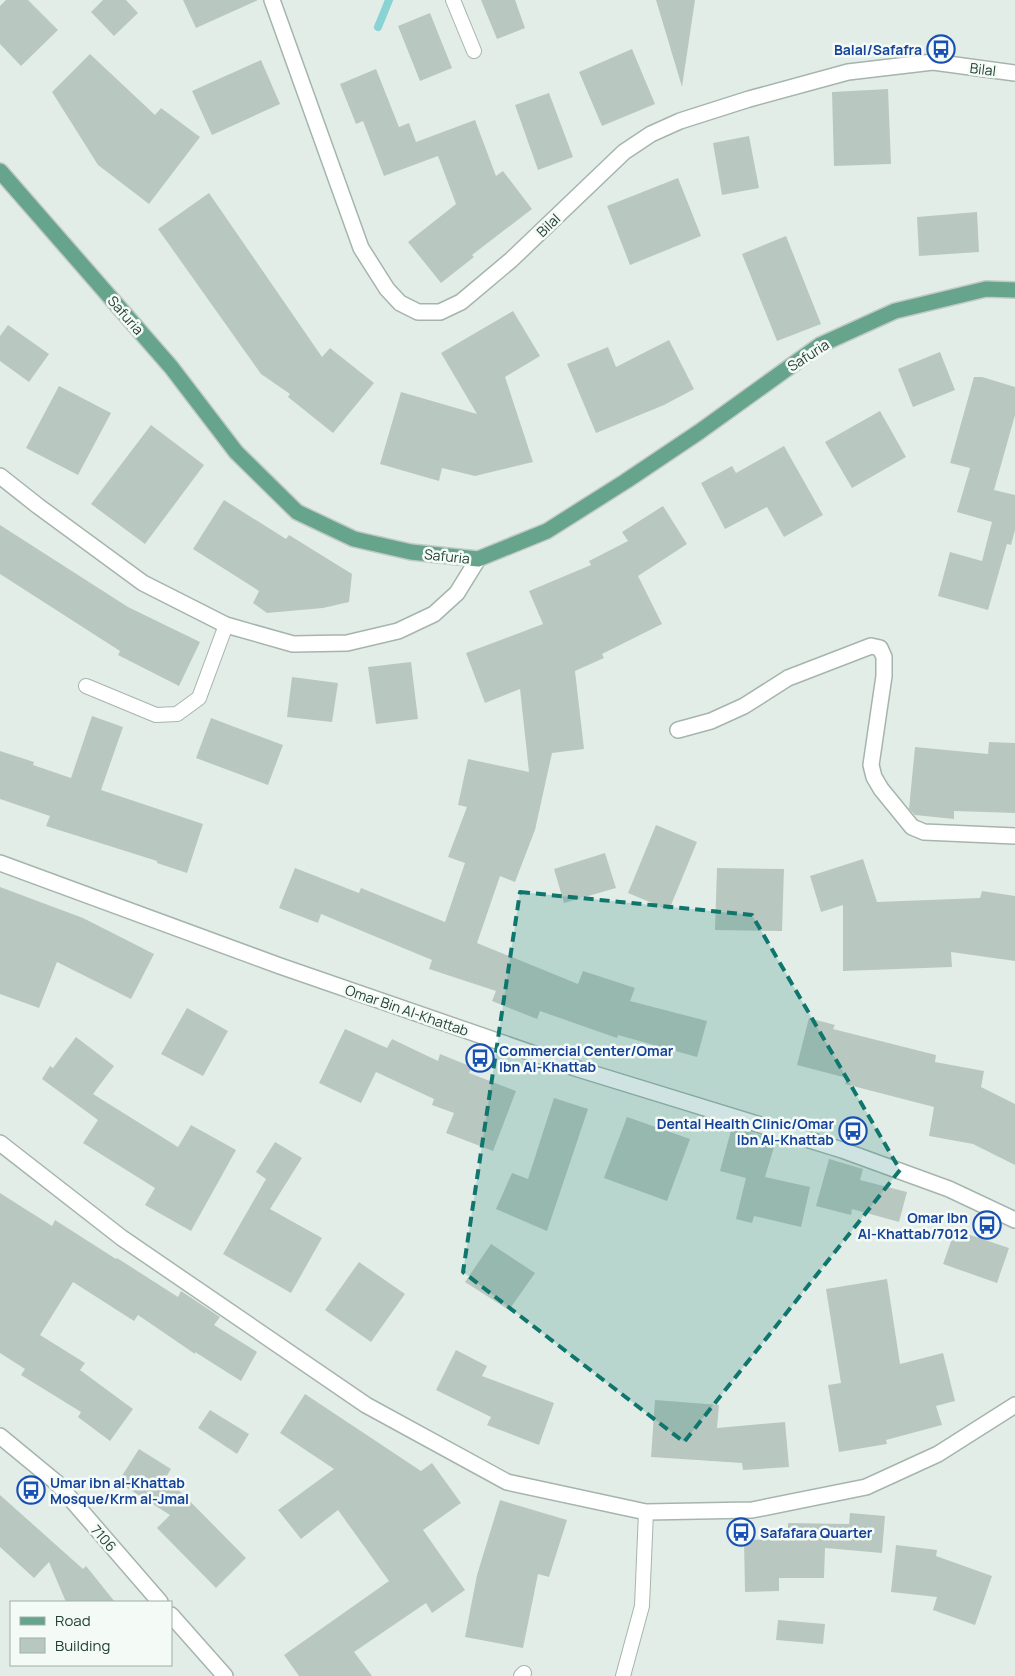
<svg xmlns="http://www.w3.org/2000/svg" width="1015" height="1676" font-family="Manrope,sans-serif">
  <style>
    .lines { fill: none; stroke-linecap: round; stroke-linejoin: round }
    .stream { stroke: #8ad3d4; stroke-width: 8 }
    .building { fill: #b8c8c0 }
    .lane-casing { stroke: #a5b5ad; stroke-width: 16 }
    .street-casing { stroke: #a5b5ad; stroke-width: 18 }
    .primary-casing { stroke: #c1c9c6; stroke-width: 18 }
    .lane { stroke: #fff; stroke-width: 14 }
    .street { stroke: #fff; stroke-width: 15 }
    .primary { stroke: #66a48b; stroke-width: 15 }
    .marked { fill: #0f766e; fill-opacity: 0.2; stroke: #0f766e; stroke-width: 4; stroke-dasharray: 10 6; stroke-linejoin: round }
    .labels { text-anchor: middle; dominant-baseline: central; stroke-width: 5; stroke-linejoin: round; paint-order: stroke }
    .transit-label { font-size: 14px; font-weight: bold; fill: #164399; stroke: #f4faf6; text-anchor: end }
    .street-label { font-size: 14px; fill: #223f33; stroke: #f4faf6 }
  </style>
  <rect width="100%" height="100%" fill="#e3ede7"/>
  <g class="lines">
    <path class="stream" d="M378 27 389 0"/>
  </g>
  <path class="building" d="M6 0H28L58 30 21 66 0 44V6Z
    M103 0H126L138 13 114 36 91 12Z
    M183 0H258L196 28Z
    M481 0H515L525 28 497 39Z
    M656 0H695L682 87Z
    M430 13 452 68 420 81 398 26Z
    M632 49 655 104 602 126 579 72Z
    M90 54 155 115 161 108 200 137 149 204 98 165 52 92Z
    M261 60 280 104 212 135 192 91Z
    M376 69 399 127 409 123 416 142 475 120 496 176 503 171 532 209 472 255 474 257 441 283 408 242 456 204 438 156 384 176 363 121 356 124 340 84Z
    M888 89 891 164 834 166 832 92Z
    M549 93 573 157 538 170 515 105Z
    M749 136 759 188 722 195 713 143Z
    M678 178 701 236 630 265 607 206Z
    M209 193 322 357 330 348 374 383 333 433 288 397 290 394 261 374 158 229Z
    M977 212 979 252 919 256 917 217Z
    M786 236 821 324 777 341 742 254Z
    M513 311 540 356 505 377 533 462 475 476 442 468 439 481 380 464 401 392 477 414 441 353Z
    M8 325 49 354 29 382 0 361V336Z
    M669 340 694 389 664 405 596 433 567 364 608 347 616 367Z
    M940 352 955 390 913 407 898 369Z
    M974 377H982L1015 387V415L994 490 1015 495V530L1011 545 1007 544 988 610 938 596 950 552 982 561 992 522 957 512 970 468 950 463Z
    M59 386 111 413 78 475 26 448Z
    M880 411 906 457 852 488 825 442Z
    M151 425 204 465 145 544 91 504Z
    M784 446 823 515 784 537 767 507 725 529 701 483 732 466 736 473Z
    M224 500 286 539 289 535 352 574 349 602 323 608 267 613 253 603 259 591 193 549Z
    M663 506 687 544 638 576 662 624 602 654 604 658 575 671 584 749 552 753 535 830 515 882 500 876 477 943 578 984 583 971 635 988 630 1001 707 1021 697 1057 618 1035 617 1038 540 1011 537 1019 492 1001 496 991 429 969 432 960 321 914 318 923 279 908 295 868 359 893 361 888 445 922 465 863 448 857 467 807 458 805 468 759 529 772 520 689 485 703 466 653 543 624 529 591 591 565 589 561 628 541 622 532Z
    M0 525 128 607 200 642 179 686 118 655 120 651 0 574Z
    M411 662 418 719 376 724 368 667Z
    M292 677 338 683 332 722 287 717Z
    M92 716 123 727 101 790 203 824 187 873 157 863V861L46 826 50 816 0 799V751L34 762 33 765 71 778Z
    M211 718 283 745 268 785 196 758Z
    M989 742 1015 743V813L954 811V819L915 815 909 809 915 747 988 754Z
    M656 825 697 842 669 910 628 893Z
    M605 853 616 888 564 903 554 869Z
    M863 859 877 902 980 898 982 891 1015 896V961L951 952 952 967 843 971V905L821 912 810 876Z
    M717 868 784 869 782 931 715 930Z
    M0 887 83 918 154 954 131 999 57 962 39 1008 0 994Z
    M187 1008 228 1031 203 1076 161 1054Z
    M809 1018 835 1025 833 1029 936 1055 935 1062 984 1071 981 1087 1015 1104V1165L973 1144 929 1136 934 1107 845 1084 847 1078 797 1065Z
    M345 1029 387 1048 392 1039 438 1061 440 1054 472 1067 469 1073 516 1091 493 1151 446 1133 454 1113 432 1105 434 1099 376 1072 361 1103 319 1083Z
    M76 1037 114 1066 93 1094 178 1147 191 1125 236 1150 191 1231 145 1205 155 1188 83 1143 98 1120 42 1079 50 1066 53 1068Z
    M554 1098 588 1109 547 1231 496 1209 512 1173 528 1179Z
    M627 1117 690 1139 667 1201 604 1178Z
    M732 1127 776 1140 765 1177 810 1187 801 1227 754 1216 752 1223 736 1219 746 1178 720 1171Z
    M275 1142 302 1158 270 1209 322 1238 291 1293 223 1254 266 1179 256 1172Z
    M829 1159 863 1169 860 1180 907 1192 899 1222 852 1209 851 1215 816 1206Z
    M0 1193 52 1226 55 1220 116 1259 117 1258 178 1297 181 1291 220 1317 214 1325 257 1352 241 1381 195 1352V1354L138 1315 134 1321 73 1282 40 1335 85 1363 80 1370 133 1409 110 1441 78 1417 81 1412 21 1375 25 1369 0 1353Z
    M955 1230 1009 1248 997 1283 943 1264Z
    M491 1244 535 1273 509 1310 465 1282Z
    M359 1262 405 1294 371 1342 325 1310Z
    M887 1279 900 1364 943 1353 955 1401 936 1406 942 1425 886 1440 887 1444 839 1452 828 1385 841 1383 826 1289Z
    M456 1350 487 1366 482 1376 554 1403 539 1445 487 1425 491 1417 436 1390Z
    M305 1394 421 1471 432 1463 461 1503 423 1530 465 1590 432 1613 426 1603 354 1652 372 1676H299L284 1655 389 1581 338 1510 301 1539 278 1510 334 1469 280 1433Z
    M655 1400 719 1405 717 1428 785 1422 789 1467 743 1470 742 1463 651 1457Z
    M210 1410 249 1434 237 1454 198 1428Z
    M139 1449 171 1469 166 1477 246 1558 216 1588 157 1528 170 1515 118 1482Z
    M0 1495 83 1569 86 1566 115 1602H66L49 1562 34 1578 0 1547Z
    M500 1500 567 1520 549 1577 538 1574 523 1648 465 1637 477 1575Z
    M850 1513 885 1516 882 1553 825 1548 824 1578H779V1591L745 1592 744 1540 788 1539V1523L849 1524Z
    M896 1545 937 1550 936 1556 992 1576 975 1625 933 1610 937 1597 891 1592Z
    M778 1620 825 1624 823 1644 776 1640Z"/>
  <g class="lines">
    <g class="lane-casing">
      <path id="lane" d="M453 0 474 51
        M86 686 156 715 177 714 199 698 226 625
        M521 1676 524 1673
        M623 1676 642 1606 646 1512"/>
    </g>
    <g class="street-casing">
      <path id="street" d="M272 0 361 248 387 289 400 303 418 312H440L461 302 511 260 624 152 651 134 680 121 749 99 848 72 933 62 1015 73
        M0 476 38 506 143 583 226 625 293 644 347 643 398 631 434 614 457 593 478 559
        M678 730 711 721 744 706 788 678 871 646 880 648 884 657V676L871 765 874 777 881 789 912 827 924 832 1015 836
        M0 863 280 966 575 1068 842 1150 949 1189 1015 1220
        M0 1143 122 1238 366 1405 507 1482 646 1512 752 1510 866 1487 938 1454 1015 1405
        M0 1436 57 1483 160 1602
        M171 1615 225 1676"/>
    </g>
    <g class="primary-casing">
      <path id="primary" d="M0 171 171 367 236 452 297 512 354 539 411 552 478 559 547 531 626 481 699 432 820 345 895 311 986 289 1015 290"/>
    </g>
    <use href="#lane" class="lane"/>
    <use href="#street" class="street"/>
    <use href="#primary" class="primary"/>
  </g>
  <path class="marked" d="M520 892 752 915 900 1170 684 1442 463 1272Z"/>
  <defs>
    <g id="bus-ring" transform="scale(1.4375)"><circle r="9.5" fill="#f4faf6" stroke="#1a4fb4" stroke-width="1.5"/><path d="M-5-6H5V4H4V6H2V4H-2V6H-4V4H-5ZM-3.5-4V0h7V-4ZM-3.5 1.2v1.5H-2V1.2ZM2 1.2v1.5H3.5V1.2Z" fill="#1a4fb4"/></g>
  </defs>
  <g fill-rule="evenodd">
    <use href="#bus-ring" x="941" y="49"/>
    <use href="#bus-ring" x="480" y="1058"/>
    <use href="#bus-ring" x="853" y="1131"/>
    <use href="#bus-ring" x="987" y="1225"/>
    <use href="#bus-ring" x="31" y="1490"/>
    <use href="#bus-ring" x="741" y="1532"/>
  </g>
  <g class="labels">
    <g class="transit-label">
      <text x="922" y="49">Balal/Safafra</text>
      <text x="499" y="1050" text-anchor="start">Commercial Center/Omar<tspan x="499" dy="16">Ibn Al-Khattab</tspan></text>
      <text x="834" y="1123">Dental Health Clinic/Omar<tspan x="834" dy="16">Ibn Al-Khattab</tspan></text>
      <text x="968" y="1217">Omar Ibn<tspan x="968" dy="16">Al-Khattab/7012</tspan></text>
      <text x="50" y="1482" text-anchor="start">Umar ibn al-Khattab<tspan x="50" dy="16">Mosque/Krm al-Jmal</tspan></text>
      <text x="760" y="1532" text-anchor="start">Safafara Quarter</text>
    </g>
    <g class="street-label">
      <text transform="translate(983 69) rotate(7)">Bilal</text>
      <text transform="translate(548 225) rotate(-44)">Bilal</text>
      <text transform="translate(126 315) rotate(49)">Safuria</text>
      <text transform="translate(808 355) rotate(-33)">Safuria</text>
      <text transform="translate(447 556) rotate(6)">Safuria</text>
      <text transform="translate(407 1010) rotate(19)">Omar Bin Al-Khattab</text>
      <text transform="translate(104 1538) rotate(49)">7106</text>
    </g>
  </g>
  <rect x="10" y="1601" width="162" height="65" fill="#f4faf6" stroke="#a0afa8"/>
  <rect x="20" y="1617" width="25" height="8" fill="#66a48b" stroke="#a0afa8"/>
  <text x="55" y="1626" font-size="15" fill="#223f33">Road</text>
  <rect x="20" y="1638" width="25" height="15" fill="#b8c8c0" stroke="#a0afa8"/>
  <text x="55" y="1651" font-size="15" fill="#223f33">Building</text>
</svg>
